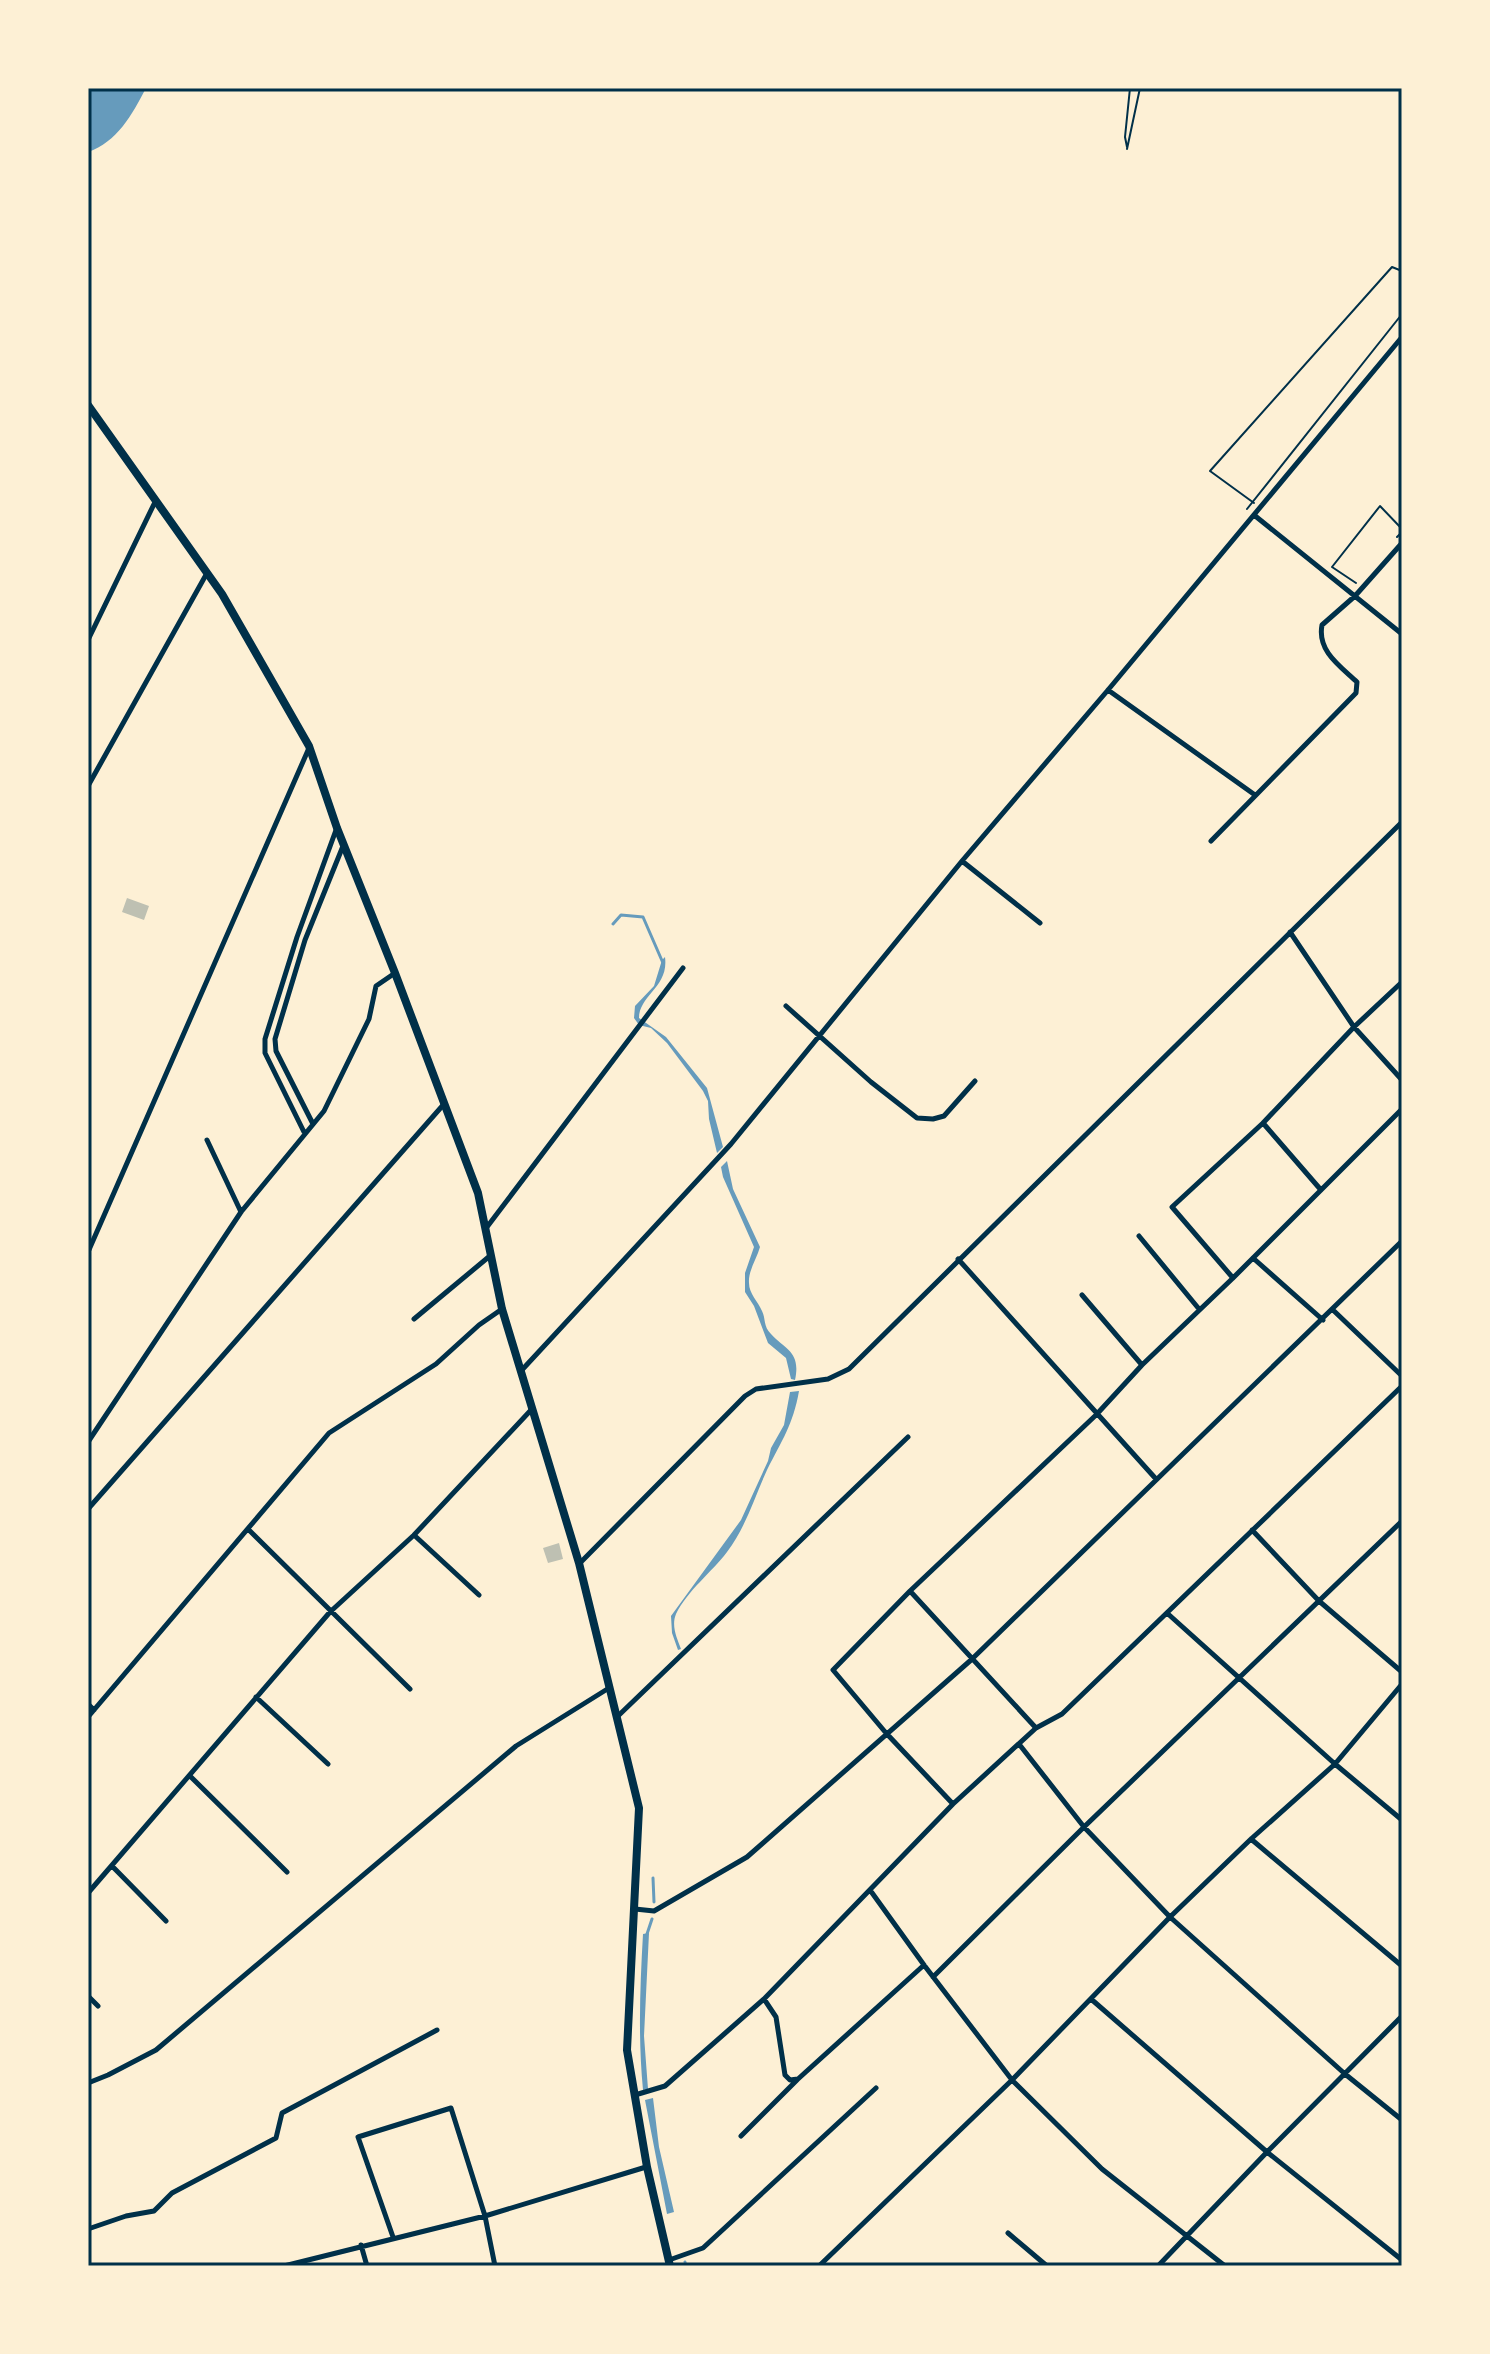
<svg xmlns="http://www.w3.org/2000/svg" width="1490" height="2354" font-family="Quicksand,sans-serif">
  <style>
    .water { fill: #669bbc }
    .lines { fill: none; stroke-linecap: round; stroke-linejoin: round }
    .stream { stroke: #669bbc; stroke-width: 3 }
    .building { fill: #bec0b2 }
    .path { stroke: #003049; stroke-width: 2 }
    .minor { stroke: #003049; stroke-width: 5 }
    .secondary { stroke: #003049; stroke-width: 8 }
    .neatline { fill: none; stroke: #003049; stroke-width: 3 }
  </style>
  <rect width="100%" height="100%" fill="#fdf0d5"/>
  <path class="water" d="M88 88H146C132 115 117 142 88 152Z
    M665 957C669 987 639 995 639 1018L666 1037 707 1088 723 1147 717 1153 709 1119 708 1101 703 1091 667 1043 651 1028 639 1025 634 1018 635 1006 654 986 662 960Z
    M727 1161 733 1189 760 1247C757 1258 748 1271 749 1283 749 1294 758 1301 762 1311 766 1319 763 1326 771 1334 786 1350 801 1352 795 1380L791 1379 786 1358 768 1343 754 1306 745 1292V1273L754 1247 723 1177 721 1167Z
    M799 1391C793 1425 782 1440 767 1470 754 1498 746 1527 727 1552 711 1573 688 1590 676 1614 671 1626 677 1638 681 1649L678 1650 672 1633 671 1616 741 1520 768 1461 771 1448 784 1425 790 1392Z
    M649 1933 644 2036 648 2089 643 2090C638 2038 640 1986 643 1934Z
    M653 2098 659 2147 674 2212 667 2214 645 2100Z"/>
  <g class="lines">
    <path class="stream" d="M613 924 621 915 643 917 663 963
      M653 1878 654 1902
      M647 1934 652 1919
      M685 2262 686 2266"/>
  </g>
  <path class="building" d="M127 898 149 906 144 920 122 912Z
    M559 1543 563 1559 548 1563 543 1548Z"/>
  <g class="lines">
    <path class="path" d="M1127 147 1125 137 1130 88
      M1127 149 1140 88
      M1254 503 1210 471 1392 267 1402 271
      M1247 509 1402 314
      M1397 537 1402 532
      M1356 583 1332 567 1380 506 1402 529"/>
    <path class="minor" d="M1254 515 1402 634
      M88 640 156 500
      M1108 690 1255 795
      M88 786 207 573
      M1211 841 1356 693 1357 682C1340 666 1317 651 1322 625L1355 596 1402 543
      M962 861 1040 923
      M1290 932 1354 1027 1402 1080
      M786 1006 871 1082 917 1118 933 1119 944 1116 975 1081
      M1263 1123 1321 1190
      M313 1124 276 1051 275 1039 305 940 343 846
      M304 1132 265 1053V1039L297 937 336 830
      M207 1140 241 1212
      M487 1227 683 968
      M1139 1236 1199 1309
      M88 1252 309 748
      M1253 1258 1323 1320
      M958 1259 1156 1479
      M1233 1278 1172 1207 1263 1123 1354 1027 1402 982
      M1082 1295 1142 1365
      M1333 1310 1402 1376
      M414 1319 491 1255
      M521 1371 731 1144 962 861 1108 690 1402 337
      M88 1442 241 1212 324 1111 369 1019 376 986 395 973
      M88 1509 444 1104
      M248 1529 410 1689
      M1252 1530 1319 1601 1402 1672
      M414 1535 479 1595
      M580 1563 745 1396 756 1389 828 1379 849 1369 1402 822
      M910 1591 1036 1728
      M1167 1613 1335 1764 1402 1820
      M256 1697 328 1764
      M88 1704 94 1710
      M618 1716 908 1437
      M88 1717 329 1433 436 1364 479 1325 502 1309
      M1019 1744 1084 1827 1170 1917 1345 2074 1402 2120
      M190 1776 287 1872
      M953 1804 886 1733 833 1670 910 1591 1096 1415 1142 1365 1233 1278 1402 1109
      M1251 1839 1402 1966
      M112 1866 166 1921
      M870 1890 924 1965 1012 2080 1102 2169 1225 2266
      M88 1893 330 1612 414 1535 531 1410
      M635 1909 654 1911 747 1857 971 1660 1402 1241
      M933 1977 1084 1827 1402 1521
      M88 1996 98 2006
      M764 1999 953 1804 1036 1728 1062 1714 1402 1386
      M1091 1999 1267 2152 1402 2260
      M88 2083 108 2075 156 2050 516 1746 609 1688
      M635 2095 665 2086 764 1999 776 2017 785 2075 790 2080 798 2079 924 1965
      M741 2136 797 2080
      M88 2229 126 2216 154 2211 172 2193 276 2138 282 2113 437 2030
      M1008 2233 1047 2266
      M393 2237 358 2137 451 2108 485 2216 495 2266
      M361 2245 367 2266
      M669 2260 703 2248 876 2088
      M284 2266 485 2216 646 2167
      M819 2266 1012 2080 1170 1917 1251 1839 1335 1764 1402 1684
      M1158 2266 1267 2152 1402 2016"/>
    <path class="secondary" d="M88 405 222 594 309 746 337 828 395 973 478 1193 502 1309 579 1563 639 1808 627 2050 647 2167 670 2266"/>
  </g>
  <rect width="1490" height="2354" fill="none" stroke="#fdf0d5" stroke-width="180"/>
  <rect x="90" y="90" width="1310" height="2174" class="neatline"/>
</svg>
